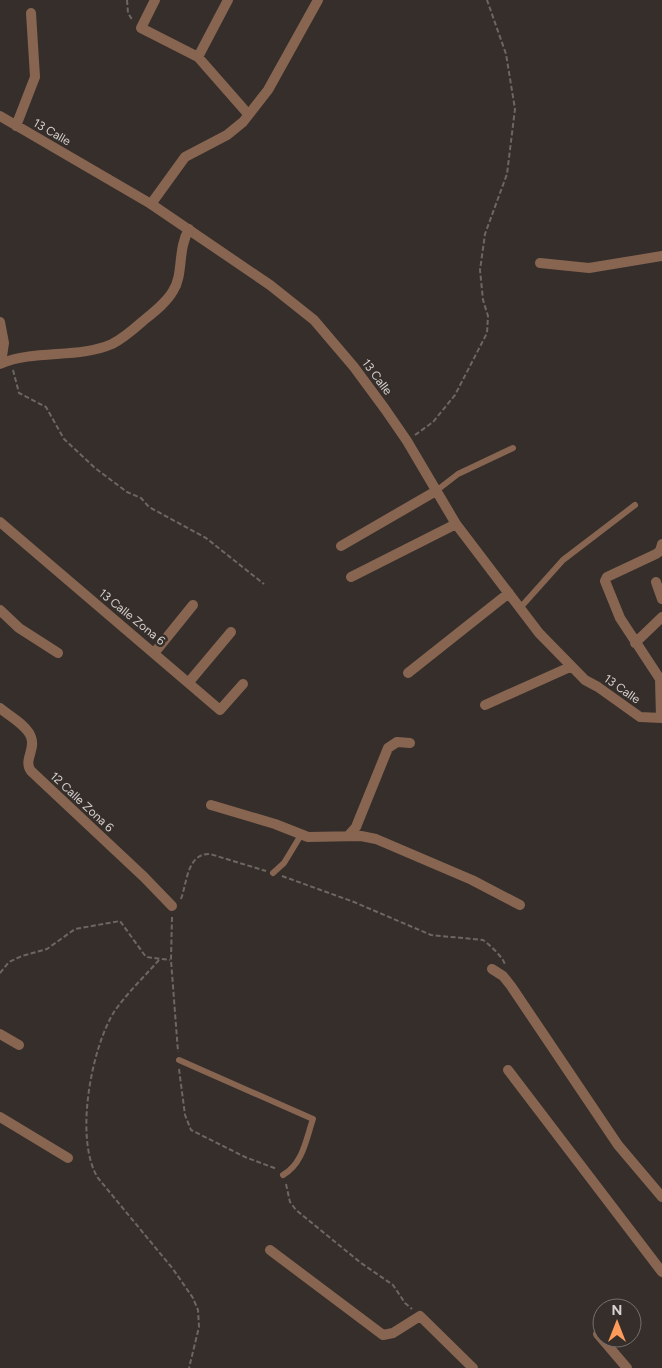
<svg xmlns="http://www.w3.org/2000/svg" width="662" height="1368" font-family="Figtree,sans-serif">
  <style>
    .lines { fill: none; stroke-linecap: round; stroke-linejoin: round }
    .path { stroke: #6d6663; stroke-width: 2; stroke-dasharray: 5 2.5; stroke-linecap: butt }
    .service { stroke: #876551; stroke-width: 6 }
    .minor { stroke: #876551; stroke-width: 10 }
    .tertiary { stroke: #876551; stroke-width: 10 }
    .labels { text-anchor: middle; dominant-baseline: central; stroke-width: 5; stroke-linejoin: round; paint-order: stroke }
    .street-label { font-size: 12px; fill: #d7d2d0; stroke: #352e2a }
  </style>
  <rect width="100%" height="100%" fill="#352e2a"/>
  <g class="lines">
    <path class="path" d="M127 0 128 13 133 21
      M13 370 19 393 46 407 64 439 95 468 127 492 141 498 149 507 206 538 264 584
      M415 435 433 422 455 395 487 333 488 316 483 300 480 270 485 234 507 174 515 109 506 54 487 0
      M282 876 354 902 431 935 483 940C489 944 504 958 505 965
      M181 899C187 883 187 853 210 854L266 871
      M172 917 171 960 178 1052
      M159 960C144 977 127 993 114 1012 91 1049 74 1140 98 1178L173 1269 193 1298 198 1310 199 1327 189 1368
      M0 973 9 962 22 956 47 949 75 929 120 921 146 957 170 960
      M179 1069 185 1115 191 1130 245 1157 277 1169
      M286 1184 290 1202 296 1210 361 1263 393 1285 405 1303 412 1309"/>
    <path class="service" d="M436 491 458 474 513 448
      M520 608 563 560 635 505
      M273 873 284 863 301 835
      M179 1060 313 1119C306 1139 303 1164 283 1175"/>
    <path class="minor" d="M155 0 141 28 198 57 248 114
      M198 57 228 0
      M0 116 151 204 270 285 314 320 354 367 385 409 407 441 456 524 539 633 585 680 598 687 640 717 662 718
      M16 126 35 77 31 13
      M540 263 589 268 662 256
      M0 322 4 343 1 363
      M0 522 220 710 243 684
      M341 546 436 491
      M351 577 456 524
      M656 582 662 599
      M0 610 19 628 58 653
      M635 643 662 617
      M155 652 193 605
      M408 673 509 593
      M189 682 231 632
      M485 705 570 667
      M0 708C9 716 27 725 31 737 36 750 23 760 31 771L144 877 172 906
      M661 718 660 679 620 618 605 581 607 577 656 554 660 551 662 544
      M211 805 275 824 308 837 361 836 376 839 472 880 520 905
      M348 836 356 827 388 748 397 742 410 743
      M492 969 503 976 511 986 618 1145 662 1197
      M0 1034 19 1045
      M508 1070 662 1272
      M0 1117 68 1158
      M270 1250 383 1335 393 1333 420 1316 473 1368
      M598 1334 627 1368"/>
    <path class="tertiary" d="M151 204 185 157 227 135 243 122 268 90 318 0
      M0 364C35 349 78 359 112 344 124 338 134 329 143 321 154 312 166 303 173 291 184 274 177 250 189 229"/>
  </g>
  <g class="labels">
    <g class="street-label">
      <text transform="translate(52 132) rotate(30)">13 Calle</text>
      <text transform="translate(377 377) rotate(53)">13 Calle</text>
      <text transform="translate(132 617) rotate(39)">13 Calle Zona 6</text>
      <text transform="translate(622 689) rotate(35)">13 Calle</text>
      <text transform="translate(82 802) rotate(43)">12 Calle Zona 6</text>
    </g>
  </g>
  <g transform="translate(617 1323)"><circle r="24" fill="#352e2a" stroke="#76706c"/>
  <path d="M0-4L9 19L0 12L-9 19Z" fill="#ff9b5a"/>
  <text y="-8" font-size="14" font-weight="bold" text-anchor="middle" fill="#d7d2d0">N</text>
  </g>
</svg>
